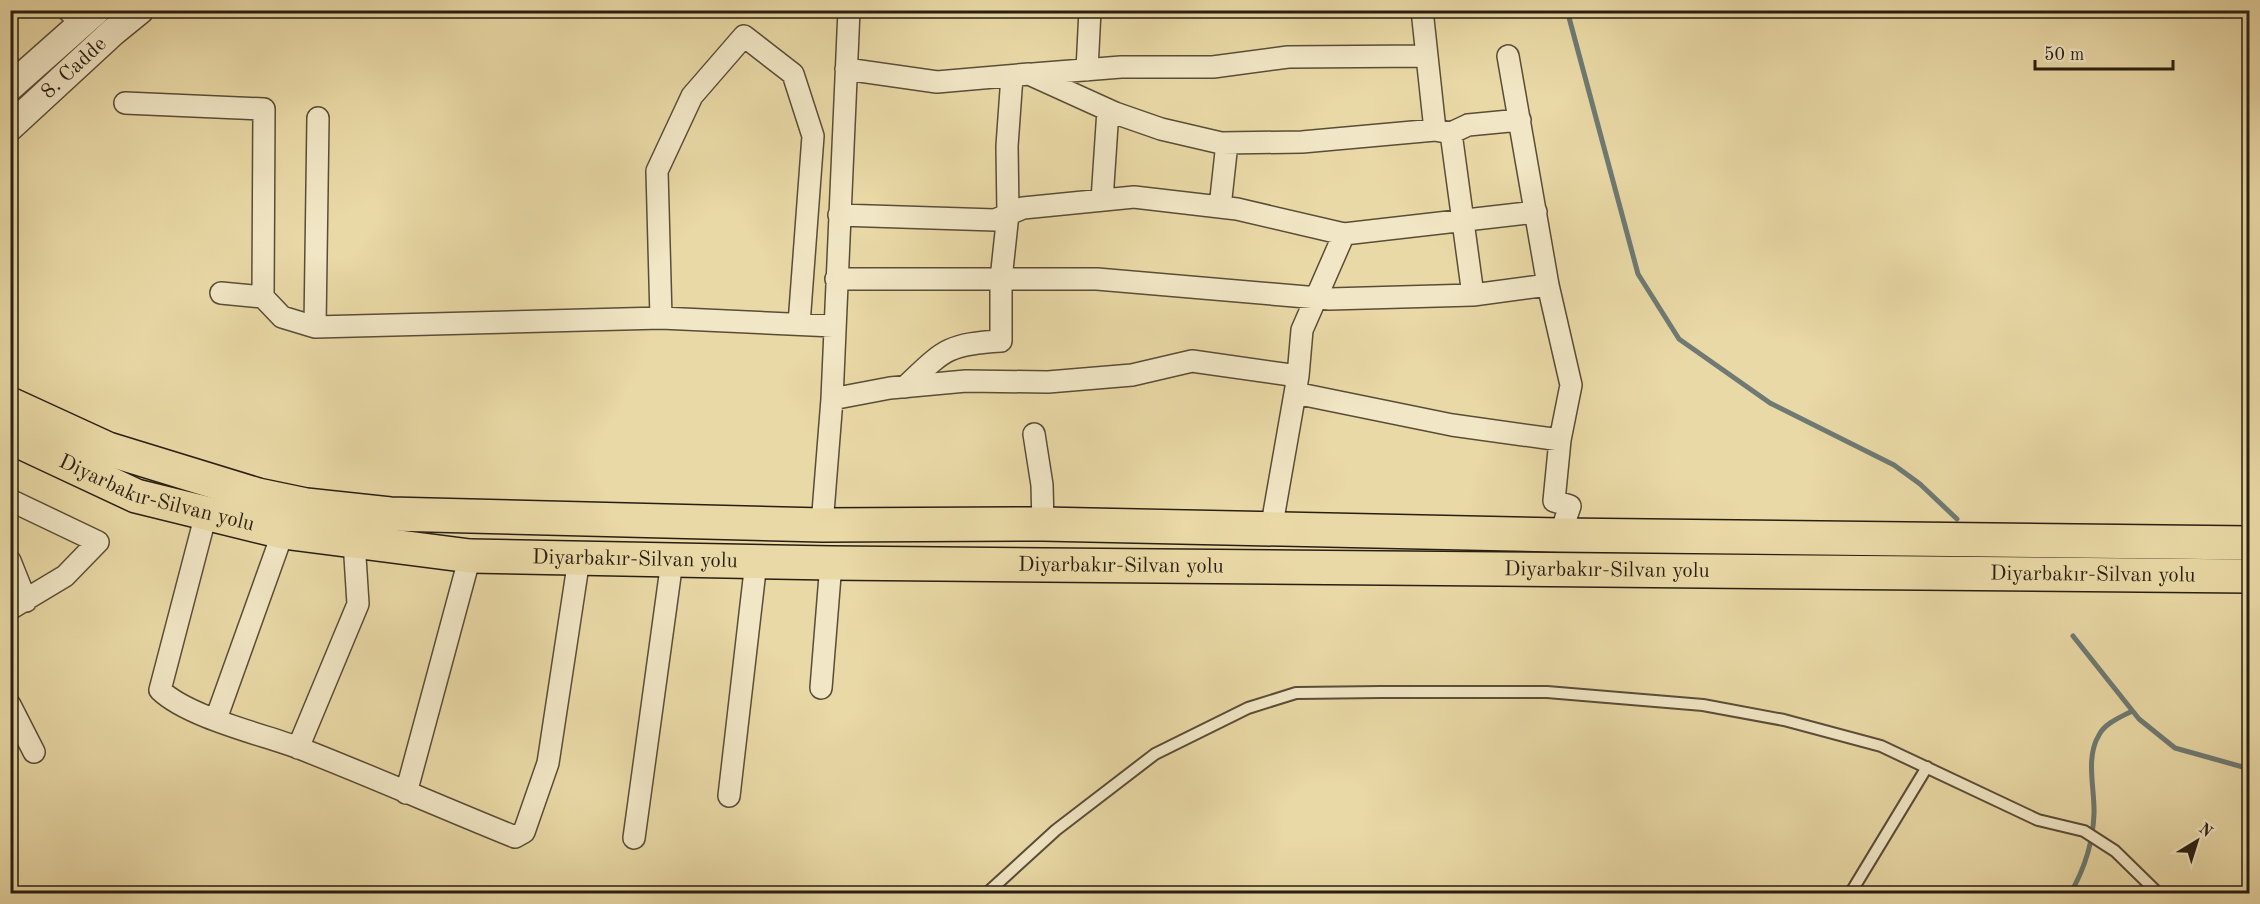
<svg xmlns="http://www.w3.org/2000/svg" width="2260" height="904" font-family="'Old Standard TT',serif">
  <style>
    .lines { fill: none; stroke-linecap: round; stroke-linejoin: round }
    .stream { stroke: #6e7a73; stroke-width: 5 }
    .service-casing { stroke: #5a4d37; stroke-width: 14 }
    .minor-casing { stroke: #5a4d37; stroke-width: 24 }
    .tertiary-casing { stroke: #5a4d37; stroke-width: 30 }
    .trunk-casing { stroke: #2a1e12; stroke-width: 36 }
    .service { stroke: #f1e6c5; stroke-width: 10 }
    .minor { stroke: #f1e6c5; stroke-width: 21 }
    .tertiary { stroke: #f1e6c5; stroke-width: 27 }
    .trunk { stroke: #e9d9a6; stroke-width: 33 }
    .labels { text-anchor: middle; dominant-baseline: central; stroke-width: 6; stroke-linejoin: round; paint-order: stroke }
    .street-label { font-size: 21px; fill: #2a1e12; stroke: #f1e6c5 }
  </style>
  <rect width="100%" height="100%" fill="#e9d9a6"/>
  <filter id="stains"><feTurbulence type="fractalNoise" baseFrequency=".00333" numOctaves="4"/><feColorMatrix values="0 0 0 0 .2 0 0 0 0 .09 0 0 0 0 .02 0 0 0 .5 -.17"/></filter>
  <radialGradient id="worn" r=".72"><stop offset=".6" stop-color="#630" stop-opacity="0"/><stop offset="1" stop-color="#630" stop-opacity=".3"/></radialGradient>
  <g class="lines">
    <path class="stream" d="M1567 10 1638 274 1679 339 1770 403 1894 465 1920 484 1957 519
      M2073 636 2139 719 2175 748 2250 769
      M2070 894C2084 870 2093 842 2094 814 2095 789 2085 758 2099 735 2105 723 2121 717 2132 711"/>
    <g class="service-casing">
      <path id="service" d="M986 894 1056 830 1155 754 1248 708 1296 693 1381 692H1547L1703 705 1784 720 1881 746 2038 820 2084 831 2115 851 2159 894
        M1850 894 1927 767"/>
    </g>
    <g class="minor-casing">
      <path id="minor" d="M68 10 82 24
        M1422 10 1435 130
        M1508 56 1548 285 1571 385 1560 440 1554 501 1570 506 1560 535
        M846 69 937 82 1029 74 1115 113 1161 129 1221 143 1302 142 1435 130 1451 133 1473 295
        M1087 70 1090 10
        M1033 74 1121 67H1213L1288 57 1427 56
        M125 103 264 109 263 297
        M1451 133 1468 125 1520 120
        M1102 200 1108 110
        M1220 207 1227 143
        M839 215 995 220 1023 208 1134 197 1237 209 1344 234 1536 212
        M836 279H1097L1330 299 1473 295 1548 285
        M221 293 263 297 282 317 315 327 661 318 833 326
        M661 318 657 171 692 96 744 36 793 74 813 136 799 324
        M315 327 318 118
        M905 387C944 350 947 344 1001 341V279L1008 214 1007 146 1012 76
        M1295 393 1452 425 1560 440
        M832 399 890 388 966 381 1048 382 1132 375 1192 361 1298 376
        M1034 434 1042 485 1043 524
        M10 500 98 542 65 576 10 609
        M206 514 160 690C188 717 261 734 299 748 371 776 443 808 515 837L524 832 548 763 579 559
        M822 525 832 399 849 10
        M1271 530 1298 376 1302 330 1344 234
        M10 561 26 601
        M821 688 831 563
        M10 705 34 752
        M216 719 283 532
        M298 748 358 604 354 541
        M406 793 470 556
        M729 796 756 562
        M634 838 672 561"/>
    </g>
    <g class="tertiary-casing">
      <g id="tertiary">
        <path d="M10 87 97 10"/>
        <path id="s1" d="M10 127 113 32 140 10"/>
      </g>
    </g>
    <g class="trunk-casing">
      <g id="trunk">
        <path d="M10 404 108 449 258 495 306 505 390 514 822 525 1043 524 1560 535 2250 543"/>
        <path id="s2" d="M10 437 136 496 283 532 470 556 831 563 2250 576"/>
      </g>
    </g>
    <use href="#service" class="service"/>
    <use href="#minor" class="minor"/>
    <use href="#tertiary" class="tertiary"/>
    <use href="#trunk" class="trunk"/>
  </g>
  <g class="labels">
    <g class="street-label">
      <text stroke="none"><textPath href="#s1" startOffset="87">8. Cadde</textPath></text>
      <text stroke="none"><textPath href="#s2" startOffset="158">Diyarbakır-Silvan yolu</textPath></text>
      <text stroke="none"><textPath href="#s2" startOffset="644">Diyarbakır-Silvan yolu</textPath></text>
      <text stroke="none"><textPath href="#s2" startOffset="1130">Diyarbakır-Silvan yolu</textPath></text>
      <text stroke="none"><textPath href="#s2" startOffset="1616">Diyarbakır-Silvan yolu</textPath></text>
      <text stroke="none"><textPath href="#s2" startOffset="2102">Diyarbakır-Silvan yolu</textPath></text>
    </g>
  </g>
  <rect width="2260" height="904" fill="none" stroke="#e9d9a6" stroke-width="36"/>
  <rect x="12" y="12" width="2236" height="880" fill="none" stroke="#2a1e12" stroke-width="3"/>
  <rect x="18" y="18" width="2224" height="868" fill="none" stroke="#2a1e12" stroke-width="1.5"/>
  <g transform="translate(2197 841) rotate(38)" stroke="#f1e6c5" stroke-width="4.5" paint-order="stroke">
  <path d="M0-4.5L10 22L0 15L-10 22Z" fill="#2a1e12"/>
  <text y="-9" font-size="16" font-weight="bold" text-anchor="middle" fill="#2a1e12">N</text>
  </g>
  <path d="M2035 60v9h138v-9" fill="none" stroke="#2a1e12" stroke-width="3"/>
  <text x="2044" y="60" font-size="18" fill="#2a1e12" stroke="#f1e6c5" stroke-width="4.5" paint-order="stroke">50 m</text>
  <rect width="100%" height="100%" filter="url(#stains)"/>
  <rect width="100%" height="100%" fill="url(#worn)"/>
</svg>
